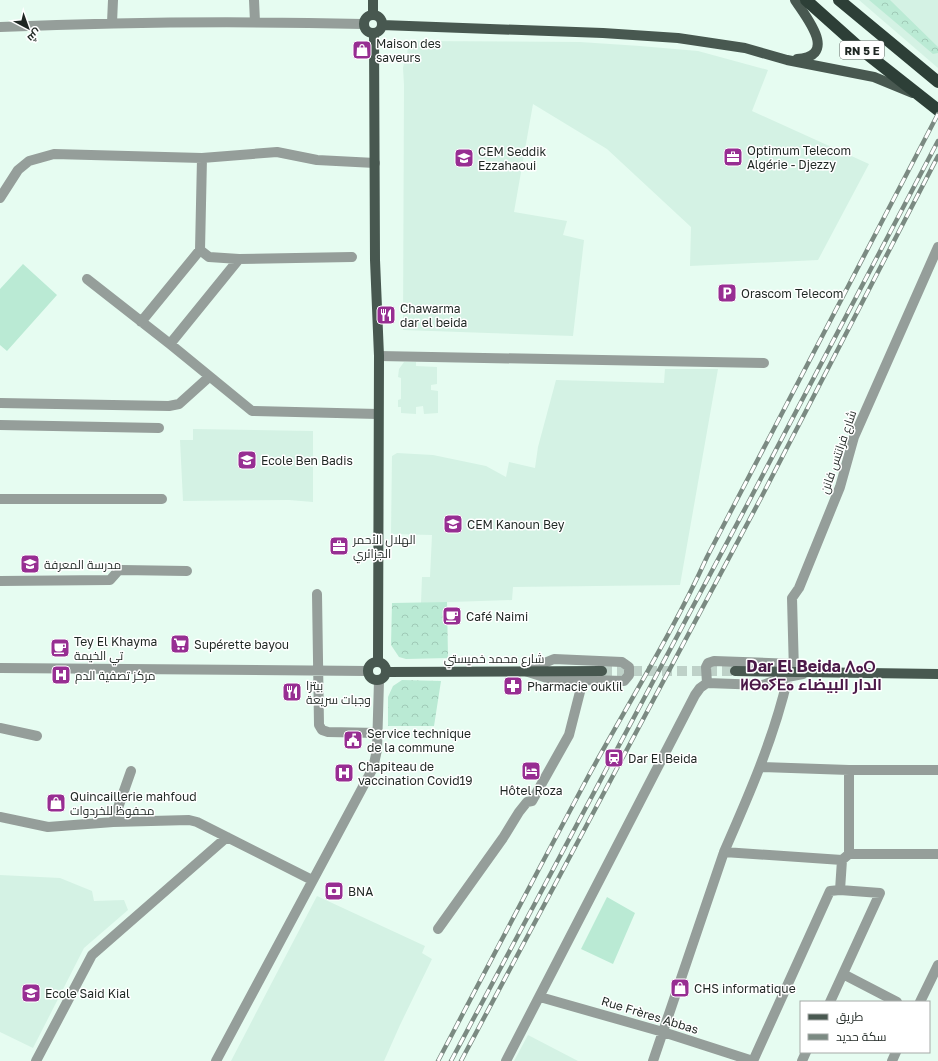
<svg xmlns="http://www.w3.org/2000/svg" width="938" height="1061" font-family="'Golos Text',Cairo,'Noto Sans Tifinagh',sans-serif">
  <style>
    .built { fill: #d4f2e4 }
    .forest { fill: url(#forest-crowns) }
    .pitch { fill: #baead4 }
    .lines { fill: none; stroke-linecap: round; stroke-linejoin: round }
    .major-tunnel { stroke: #bed1c8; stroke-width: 10; stroke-dasharray: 10 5; stroke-linecap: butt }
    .minor { stroke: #959e9a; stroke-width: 10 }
    .major { stroke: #485850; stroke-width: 10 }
    .highway { stroke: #2d3f37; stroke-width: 12 }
    .rail-casing { stroke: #7b8a82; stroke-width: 4.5 }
    .rail { stroke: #fff; stroke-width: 3; stroke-dasharray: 9; stroke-linecap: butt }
    .labels { text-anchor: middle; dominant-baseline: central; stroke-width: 3; stroke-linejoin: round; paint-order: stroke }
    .shield { fill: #fff; stroke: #626865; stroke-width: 1 }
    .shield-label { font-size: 11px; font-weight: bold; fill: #1f2723 }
    .poi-label { font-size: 12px; fill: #1f2723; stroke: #fff; text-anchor: start }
    .street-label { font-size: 12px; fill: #1f2723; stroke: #fff }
    .district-label { font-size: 16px; font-weight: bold; fill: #4a1847; stroke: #fff }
  </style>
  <defs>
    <pattern id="forest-crowns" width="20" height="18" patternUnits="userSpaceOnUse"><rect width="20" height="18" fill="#baead4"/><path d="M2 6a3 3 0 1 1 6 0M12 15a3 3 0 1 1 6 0" fill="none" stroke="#9fc9b6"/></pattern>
  </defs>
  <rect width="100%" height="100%" fill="#e6fcf1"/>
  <path class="built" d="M859 0H938V68Z
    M408 41 580 42 640 46 698 51 768 70 752 111 869 164 818 260 690 266 691 227 607 149 533 104 514 212 567 221 563 235 584 240 573 336 403 330 404 85 403 68 404 63 407 59Z
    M404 362H416V366L437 367V384L431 385V390L438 391V413L424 414 423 406 416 407V414L401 413V407H398V400L401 399V378L398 377 399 369Z
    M665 369H718L680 585 513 587 512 600 421 603 422 577H430L432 535 391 534 392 456 397 453 433 455 486 466 506 477 509 462 535 468 538 447 556 380 664 383Z
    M193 429 313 431V502L289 500 183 501 180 440H193Z
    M0 875 60 878 92 891 94 901 124 900 128 910 84 948 33 1048 0 1032Z
    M317 896 425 946 422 953 432 959 400 1025 384 1061H231Z
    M528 1035 578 1061H514Z"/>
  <path class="forest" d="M869 0H890L938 47V53L933 54Z
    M447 602 448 658 406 659 399 657 391 645 392 603Z
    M402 680 441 681 434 726H388V697L393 686Z"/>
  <path class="pitch" d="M23 264 57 295 7 351 0 345V289Z
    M607 897 635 913 613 964 581 949Z"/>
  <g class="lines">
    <path class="major-tunnel" d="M602 671H735"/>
    <path class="minor" d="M254 0 255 22
      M112 23 113 0
      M0 27C121 22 242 21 363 24
      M202 158 277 152 317 160 375 163
      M0 198 18 170 29 161 54 154 202 158 200 250 209 257 239 259 352 257
      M87 279 170 344 252 411 378 414
      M141 322 200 250
      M170 344 239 259
      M379 356 764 363
      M0 403 169 406 179 404 209 377
      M0 425 159 428
      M0 499H162
      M0 581 110 580 118 571 121 570 187 571
      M317 594 319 725 322 730 328 732 378 733
      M554 659 622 662 629 667V675L624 681 550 679 525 671Z
      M0 668 368 671
      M794 672 792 598 799 588 840 487 854 437 938 247
      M707 683 706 667 708 663 714 661 794 664
      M0 728 37 736
      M761 767 849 770H938
      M0 817 48 827 113 822 189 820 197 822 312 880
      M113 822 131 771
      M724 852C749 795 774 738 788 677
      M849 854V770
      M840 890 842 860
      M438 929 503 838 519 812 527 802 532 801 537 792 569 735 583 680
      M843 974 897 1002
      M540 997 663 1032 753 1061
      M920 1002 938 965
      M36 1061 92 955 227 837
      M216 1061 373 768 377 750 379 680
      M506 1061 695 695 700 688 707 683 763 685 782 678 803 674
      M653 1061 724 852 842 860 849 854H938
      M753 1061 830 891 840 890 880 893 830 1002
      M802 1061 806 1052
      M892 1061 896 1052"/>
    <path class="major" d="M373 0V15
      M795 0C806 17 839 56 797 59
      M364 24a9 9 0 1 1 18 0a9 9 0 1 1-18 0Z
      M382 25 603 33 678 38 745 48 787 60 874 77 913 93
      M374 34 375 260 379 356 378 661
      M368 671a9 9 0 1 1 18 0a9 9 0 1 1-18 0Z
      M735 671 938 674
      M387 672 602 671"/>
    <path class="highway" d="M806 0 862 50 938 110
      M839 0 938 82"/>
    <g class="rail-casing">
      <path id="rail" d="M438 1061C488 966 538 870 589 775 629 702 673 632 707 557L938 114
        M451 1061 747 505 938 141
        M461 1061 762 496 938 156"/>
    </g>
    <use href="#rail" class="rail"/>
  </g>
  <defs>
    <g id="shop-square" transform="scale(1)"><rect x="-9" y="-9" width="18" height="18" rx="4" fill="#972e92" stroke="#fff"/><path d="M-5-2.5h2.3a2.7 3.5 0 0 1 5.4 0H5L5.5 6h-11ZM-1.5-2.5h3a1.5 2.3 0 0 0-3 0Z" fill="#fff"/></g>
    <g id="office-square" transform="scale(1)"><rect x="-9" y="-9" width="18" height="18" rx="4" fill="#972e92" stroke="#fff"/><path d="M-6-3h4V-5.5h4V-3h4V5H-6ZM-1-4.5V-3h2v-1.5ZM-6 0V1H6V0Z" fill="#fff"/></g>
    <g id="school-square" transform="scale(1)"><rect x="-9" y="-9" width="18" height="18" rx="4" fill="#972e92" stroke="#fff"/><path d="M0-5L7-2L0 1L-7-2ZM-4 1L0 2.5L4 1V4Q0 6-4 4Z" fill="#fff"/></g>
    <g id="parking-square" transform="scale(1)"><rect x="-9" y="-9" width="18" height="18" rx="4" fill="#972e92" stroke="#fff"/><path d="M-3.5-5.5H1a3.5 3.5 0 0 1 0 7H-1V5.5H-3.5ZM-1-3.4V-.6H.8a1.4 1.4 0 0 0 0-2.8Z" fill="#fff"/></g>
    <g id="restaurant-square" transform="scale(1)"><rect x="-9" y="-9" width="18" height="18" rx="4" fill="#972e92" stroke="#fff"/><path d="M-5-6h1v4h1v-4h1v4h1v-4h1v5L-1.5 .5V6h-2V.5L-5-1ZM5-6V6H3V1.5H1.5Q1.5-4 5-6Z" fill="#fff"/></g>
    <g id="cafe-square" transform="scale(1)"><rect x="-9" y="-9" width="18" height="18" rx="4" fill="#972e92" stroke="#fff"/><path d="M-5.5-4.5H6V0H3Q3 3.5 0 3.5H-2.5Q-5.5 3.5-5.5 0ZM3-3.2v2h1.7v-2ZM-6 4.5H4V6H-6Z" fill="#fff"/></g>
    <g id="supermarket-square" transform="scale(1)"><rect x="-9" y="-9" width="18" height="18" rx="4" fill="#972e92" stroke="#fff"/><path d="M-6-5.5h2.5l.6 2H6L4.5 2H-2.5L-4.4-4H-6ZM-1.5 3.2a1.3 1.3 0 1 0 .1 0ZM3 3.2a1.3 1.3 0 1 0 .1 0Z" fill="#fff"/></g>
    <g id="hospital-square" transform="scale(1)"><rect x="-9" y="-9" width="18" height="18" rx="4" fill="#972e92" stroke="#fff"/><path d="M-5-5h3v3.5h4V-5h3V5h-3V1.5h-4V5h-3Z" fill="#fff"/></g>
    <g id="pharmacy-square" transform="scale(1)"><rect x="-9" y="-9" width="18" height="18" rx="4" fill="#972e92" stroke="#fff"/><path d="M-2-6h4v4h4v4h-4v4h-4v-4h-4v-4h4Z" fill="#fff"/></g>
    <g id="civic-square" transform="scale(1)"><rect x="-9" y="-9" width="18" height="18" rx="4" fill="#972e92" stroke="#fff"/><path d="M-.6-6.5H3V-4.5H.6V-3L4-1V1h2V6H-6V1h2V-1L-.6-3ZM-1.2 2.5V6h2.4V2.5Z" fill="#fff"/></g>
    <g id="station-square" transform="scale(1)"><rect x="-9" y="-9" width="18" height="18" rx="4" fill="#972e92" stroke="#fff"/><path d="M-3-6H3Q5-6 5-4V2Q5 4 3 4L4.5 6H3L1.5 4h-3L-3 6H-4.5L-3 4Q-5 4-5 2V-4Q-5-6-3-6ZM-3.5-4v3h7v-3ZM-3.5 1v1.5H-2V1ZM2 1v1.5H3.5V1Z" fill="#fff"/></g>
    <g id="hotel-square" transform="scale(1)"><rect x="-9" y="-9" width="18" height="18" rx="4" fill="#972e92" stroke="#fff"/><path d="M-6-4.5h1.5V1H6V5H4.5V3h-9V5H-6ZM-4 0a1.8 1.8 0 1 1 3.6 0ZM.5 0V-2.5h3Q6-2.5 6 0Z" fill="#fff"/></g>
    <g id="bank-square" transform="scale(1)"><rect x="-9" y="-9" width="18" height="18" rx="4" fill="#972e92" stroke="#fff"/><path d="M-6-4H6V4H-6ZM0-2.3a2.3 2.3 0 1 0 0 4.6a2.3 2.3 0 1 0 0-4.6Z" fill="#fff"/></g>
  </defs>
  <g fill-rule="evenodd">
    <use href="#shop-square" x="362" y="50"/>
    <use href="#office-square" x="733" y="157"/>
    <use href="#school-square" x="464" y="158"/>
    <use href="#parking-square" x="727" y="293"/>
    <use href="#restaurant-square" x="386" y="315"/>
    <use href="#school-square" x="247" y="460"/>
    <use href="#school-square" x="453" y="524"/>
    <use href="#office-square" x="339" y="546"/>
    <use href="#school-square" x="30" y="564"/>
    <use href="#cafe-square" x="452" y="616"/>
    <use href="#supermarket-square" x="180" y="644"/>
    <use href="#cafe-square" x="60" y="648"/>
    <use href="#hospital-square" x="61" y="675"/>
    <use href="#pharmacy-square" x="513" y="686"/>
    <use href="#restaurant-square" x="292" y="692"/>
    <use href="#civic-square" x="353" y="740"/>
    <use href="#station-square" x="614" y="758"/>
    <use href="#hotel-square" x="531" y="771"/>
    <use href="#hospital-square" x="344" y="773"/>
    <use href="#shop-square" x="56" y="803"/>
    <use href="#bank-square" x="334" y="891"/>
    <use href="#shop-square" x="680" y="988"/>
    <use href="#school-square" x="31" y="993"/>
  </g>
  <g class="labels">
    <rect class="shield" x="840" y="41" width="44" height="18" rx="3"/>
    <g class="shield-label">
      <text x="862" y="50">RN 5 E</text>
    </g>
    <g class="poi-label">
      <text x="376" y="43">Maison des<tspan x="376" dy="14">saveurs</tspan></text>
      <text x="747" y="150">Optimum Telecom<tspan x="747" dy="14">Algérie - Djezzy</tspan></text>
      <text x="478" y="151">CEM Seddik<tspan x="478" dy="14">Ezzahaoui</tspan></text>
      <text x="741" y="293">Orascom Telecom</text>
      <text x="400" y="308">Chawarma<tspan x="400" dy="14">dar el beida</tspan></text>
      <text x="261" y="460">Ecole Ben Badis</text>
      <text x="467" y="524">CEM Kanoun Bey</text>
      <text x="353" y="539">الهلال الأحمر<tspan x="353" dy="14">الجزائري</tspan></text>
      <text x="44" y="564">مدرسة المعرفة</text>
      <text x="466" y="616">Café Naimi</text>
      <text x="74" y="641">Tey El Khayma<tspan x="74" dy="14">تي الخيمة</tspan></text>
      <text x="194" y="644">Supérette bayou</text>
      <text x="75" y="675">مركز تصفية الدم</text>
      <text x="306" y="685">بيتزا<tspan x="306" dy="14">وجبات سريعة</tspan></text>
      <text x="527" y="686">Pharmacie ouklil</text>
      <text x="367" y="733">Service technique<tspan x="367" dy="14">de la commune</tspan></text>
      <text x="628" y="758">Dar El Beida</text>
      <text x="358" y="766">Chapiteau de<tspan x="358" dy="14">vaccination Covid19</tspan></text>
      <text x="531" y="790" text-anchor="middle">Hôtel Roza</text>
      <text x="70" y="796">Quincaillerie mahfoud<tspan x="70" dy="14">محفوظ للخردوات</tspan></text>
      <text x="348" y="891">BNA</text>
      <text x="694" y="988">CHS informatique</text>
      <text x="45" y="993">Ecole Said Kial</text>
    </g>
    <g class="street-label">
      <text transform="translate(838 452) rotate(-71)">شارع فرانتس فانن</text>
      <text x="494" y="658">شارع محمد خميستي</text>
      <text transform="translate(650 1015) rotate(17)">Rue Frères Abbas</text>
    </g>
    <g class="district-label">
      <text x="811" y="666">Dar El Beida ⴷⴰⵔ<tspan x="811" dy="18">ⵍⴱⴰⵢⴹⴰ الدار البيضاء</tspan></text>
    </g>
  </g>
  <rect x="800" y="1001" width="130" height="52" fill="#ffffff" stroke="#a5a9a7"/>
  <rect x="808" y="1014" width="20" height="6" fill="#485850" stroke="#a5a9a7"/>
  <text x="836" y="1021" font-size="12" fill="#1f2723">طريق</text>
  <rect x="808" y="1034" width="20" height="6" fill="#7b8a82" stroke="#a5a9a7"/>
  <text x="836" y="1041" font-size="12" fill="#1f2723">سكة حديد</text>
  <g transform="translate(28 28) rotate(139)" stroke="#ffffff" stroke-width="3" paint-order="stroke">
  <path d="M0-3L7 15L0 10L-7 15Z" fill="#1f2723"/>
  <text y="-6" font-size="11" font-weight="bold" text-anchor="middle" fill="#1f2723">ش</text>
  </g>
</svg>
